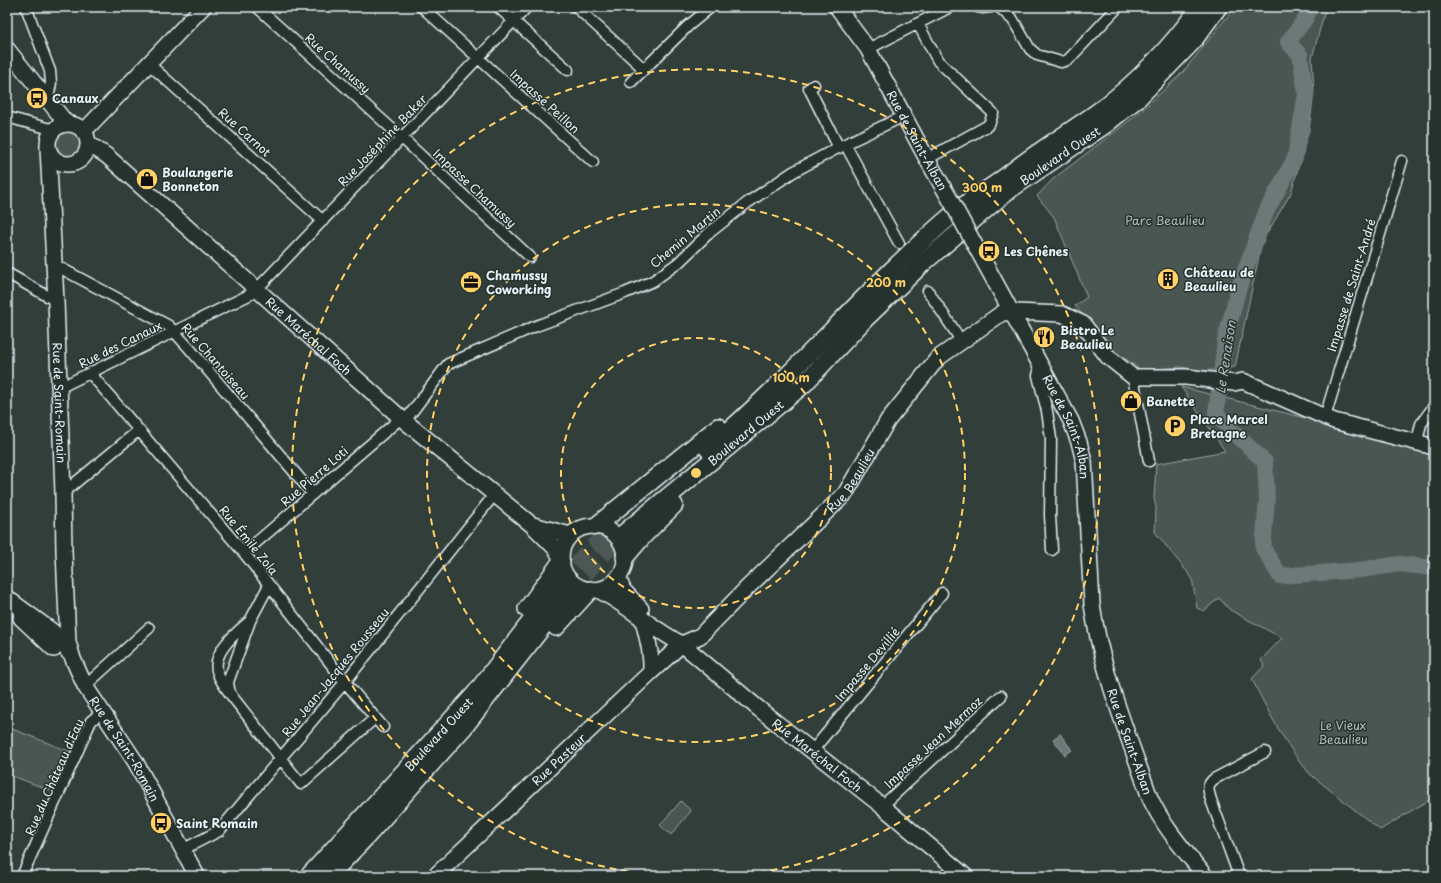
<svg xmlns="http://www.w3.org/2000/svg" width="1441" height="883" font-family="'Playpen Sans',sans-serif">
  <style>
    .green { fill: #495651; stroke: #98a4a4 }
    .water { fill: #6d7978; stroke: #9ea9ab }
    .lines { fill: none; stroke-linecap: round; stroke-linejoin: round }
    .river { stroke: #6d7978; stroke-width: 16 }
    .primary-tunnel { stroke: #4d5956; stroke-width: 17; stroke-dasharray: 17 8; stroke-linecap: butt }
    .street-casing { stroke: #e8f1f8; stroke-width: 13 }
    .secondary-casing { stroke: #e8f1f8; stroke-width: 18 }
    .primary-casing { stroke: #e8f1f8; stroke-width: 20 }
    .street { stroke: #26332d; stroke-width: 10 }
    .secondary { stroke: #26332d; stroke-width: 15 }
    .primary { stroke: #26332d; stroke-width: 17 }
    .secondary-bridge-casing { stroke: #e8f1f8; stroke-width: 18; stroke-linecap: butt }
    .secondary-bridge { stroke: #26332d; stroke-width: 15 }
    .ring { fill: none; stroke: #ffd166; stroke-width: 2; stroke-dasharray: 7 5 }
    .labels { text-anchor: middle; dominant-baseline: central; stroke-width: 3; stroke-linejoin: round; paint-order: stroke }
    .street-label { font-size: 12px; fill: #e8f1f8; stroke: #26332d }
    .poi-label { font-size: 12px; font-weight: bold; fill: #e8f1f8; stroke: #26332d; text-anchor: start }
    .park-label { font-size: 12px; fill: #b0bbbe; stroke: #26332d }
    .water-label { font-size: 13px; font-style: italic; fill: #b1bbbe; stroke: #26332d }
    .centre { fill: #ffd166; stroke: #26332d; stroke-width: 2 }
    .ring-label { font-size: 12px; text-anchor: middle; font-weight: bold; fill: #ffd166; stroke: #26332d; stroke-width: 3; stroke-linejoin: round; paint-order: stroke }
  </style>
  <rect width="100%" height="100%" fill="#323e39"/>
  <filter id="ink" filterUnits="userSpaceOnUse"><feTurbulence type="fractalNoise" baseFrequency=".025" numOctaves="2"/><feDisplacementMap in="SourceGraphic" scale="8" xChannelSelector="R" yChannelSelector="G"/><feConvolveMatrix kernelMatrix="1 2 1 2 8 2 1 2 1" color-interpolation-filters="sRGB"/></filter>
  <g filter="url(#ink)">
    <path class="green" d="M1235 7H1326L1312 58 1314 92 1309 130 1291 193 1266 235 1261 247 1235 367 1203 371 1181 367 1141 370 1112 349 1075 306 1087 297 1054 217 1037 196 1053 179 1138 114 1183 72Z
      M55 143a13 13 0 1 1 26 0a13 13 0 1 1-26 0Z
      M1181 387 1434 450V797L1380 830 1310 774C1286 746 1268 712 1252 679L1264 666 1261 660 1282 638 1230 610 1219 598 1204 611 1197 608 1192 578 1155 532 1156 508 1154 498 1156 464 1225 451Z
      M7 727 71 752 55 792 7 774Z
      M681 801 691 811 671 835 660 825Z"/>
    <path class="water" d="M1060 734 1072 750 1065 755 1053 739Z"/>
    <g class="lines">
      <path class="river" d="M1310 7 1306 18 1288 42 1300 55 1306 94 1295 158 1266 212 1238 290 1225 341 1216 413 1227 426 1265 462 1267 499 1263 548 1280 576 1360 570 1400 564 1434 568"/>
      <path class="primary-tunnel" d="M559 585 588 551 618 525
        M569 593 597 560 621 536"/>
      <g class="street-casing">
        <path id="street" d="M26 7 50 71 51 83 48 98
          M257 7 402 138 530 257
          M422 7 593 162
          M498 7 568 70
          M576 7 644 69
          M977 7 982 8 991 7
          M999 7 1013 20 1030 49 1037 55 1061 62 1068 60 1118 7
          M918 24 938 61 993 113 990 122 987 126 927 159
          M868 49 950 7
          M149 64 323 221
          M631 82 688 26 711 7
          M814 85 809 88 839 148
          M7 117 54 130
          M845 144 899 243
          M53 264 169 326 189 348 313 494
          M7 273 56 301
          M928 291 962 342
          M1040 365 1038 376 1047 411 1051 439 1050 515 1052 550
          M90 373 244 553 345 682 383 727
          M1133 377 1149 461
          M59 388 251 294 256 290 527 7
          M1325 417 1402 161
          M405 421 448 364 536 326 625 293 653 281 678 263 709 233 747 203 793 172 845 144 904 116
          M1417 442 1421 424 1434 406
          M63 493 139 430
          M244 553 401 418
          M250 621 269 585
          M85 686 149 628
          M231 695 229 689 228 682 250 621C236 633 210 653 218 674 221 682 226 688 231 695L301 784 375 718
          M813 750 942 593
          M882 806 1001 696
          M182 850 219 831 345 682 494 495
          M22 876 91 721 102 712
          M1239 876 1211 800C1208 789 1206 786 1214 779L1265 752"/>
      </g>
      <g class="secondary-casing">
        <g id="secondary">
          <path id="s1" d="M837 7 868 49 927 159 951 201"/>
          <path d="M7 49 67 124"/>
          <circle cx="68" cy="144" r="20"/>
          <path d="M83 130 89 126 203 7"/>
          <path id="s2" d="M89 144 107 156 401 418 532 525 556 549 561 558"/>
          <path id="s3" d="M48 148 56 301 63 493 64 551 68 642 73 659 85 686 135 761 197 876"/>
          <path id="s4" d="M970 236 1071 421 1079 442 1084 461 1092 604C1101 671 1128 734 1150 798 1164 828 1185 851 1205 876"/>
          <path d="M533 525 570 535"/>
          <circle cx="593" cy="558" r="32"/>
          <path d="M618 577 623 590 641 609"/>
          <path id="s5" d="M598 590C628 605 652 629 682 644L759 709 882 806 965 876"/>
          <path d="M7 598 52 631 60 639 69 653"/>
          <path d="M21 618 54 649"/>
          <path d="M643 620C647 637 652 654 651 672"/>
          <path id="s6" d="M435 876 651 672 682 644 700 636 747 588 845 494 888 420 938 358 1002 313 1015 312 1062 314 1083 324 1108 357 1133 377H1186L1234 383 1243 381 1334 421 1434 447"/>
        </g>
      </g>
      <g class="primary-casing">
        <g id="primary">
          <path d="M708 449C795 376 867 287 953 214 967 202 983 193 997 183 1009 175 1020 165 1032 157 1053 142 1074 129 1095 114 1135 85 1171 47 1200 7"/>
          <path d="M596 526 718 427"/>
          <path id="s7" d="M623 534 804 384 865 319 923 263 1006 192 1106 124 1138 98 1193 41 1218 7"/>
          <path d="M625 557 643 536 674 505"/>
          <path d="M527 609 561 562"/>
          <path d="M556 627 590 590"/>
          <path id="s8" d="M309 876 475 694 559 585"/>
          <path d="M329 876 366 837 464 727 569 593"/>
        </g>
      </g>
      <use href="#street" class="street"/>
      <use href="#secondary" class="secondary"/>
      <use href="#primary" class="primary"/>
      <g class="secondary-bridge-casing">
        <path id="secondary-bridge" d="M951 201 970 236"/>
      </g>
      <use href="#secondary-bridge" class="secondary-bridge"/>
    </g>
  </g>
  <g class="ring">
    <circle cx="696" cy="473" r="135"/>
    <circle cx="696" cy="473" r="269"/>
    <path d="M664 876A404 404 0 1 1 728 876"/>
  </g>
  <defs>
    <g id="bus-disc" transform="scale(1.15)"><circle r="9.5" fill="#ffd166" stroke="#26332d"/><path d="M-5-6H5V4H4V6H2V4H-2V6H-4V4H-5ZM-3.5-4V0h7V-4ZM-3.5 1.2v1.5H-2V1.2ZM2 1.2v1.5H3.5V1.2Z" fill="#111"/></g>
    <g id="shop-disc" transform="scale(1.15)"><circle r="9.5" fill="#ffd166" stroke="#26332d"/><path d="M-5-2.5h2.3a2.7 3.5 0 0 1 5.4 0H5L5.5 6h-11ZM-1.5-2.5h3a1.5 2.3 0 0 0-3 0Z" fill="#111"/></g>
    <g id="building-disc" transform="scale(1.15)"><circle r="9.5" fill="#ffd166" stroke="#26332d"/><path d="M-4-6H4V6H1V3H-1V6H-4ZM-2.5-4.3h1.7v1.8h-1.7ZM.8-4.3h1.7v1.8H.8ZM-2.5-1h1.7V.8h-1.7ZM.8-1h1.7V.8H.8Z" fill="#111"/></g>
    <g id="office-disc" transform="scale(1.15)"><circle r="9.5" fill="#ffd166" stroke="#26332d"/><path d="M-6-3h4V-5.5h4V-3h4V5H-6ZM-1-4.5V-3h2v-1.5ZM-6 0V1H6V0Z" fill="#111"/></g>
    <g id="restaurant-disc" transform="scale(1.15)"><circle r="9.5" fill="#ffd166" stroke="#26332d"/><path d="M-5-6h1v4h1v-4h1v4h1v-4h1v5L-1.5 .5V6h-2V.5L-5-1ZM5-6V6H3V1.5H1.5Q1.5-4 5-6Z" fill="#111"/></g>
    <g id="parking-disc" transform="scale(1.15)"><circle r="9.5" fill="#ffd166" stroke="#26332d"/><path d="M-3.5-5.5H1a3.5 3.5 0 0 1 0 7H-1V5.5H-3.5ZM-1-3.4V-.6H.8a1.4 1.4 0 0 0 0-2.8Z" fill="#111"/></g>
  </defs>
  <g fill-rule="evenodd">
    <use href="#bus-disc" x="37" y="98"/>
    <use href="#shop-disc" x="147" y="179"/>
    <use href="#bus-disc" x="989" y="251"/>
    <use href="#building-disc" x="1168" y="279"/>
    <use href="#office-disc" x="471" y="282"/>
    <use href="#restaurant-disc" x="1044" y="337"/>
    <use href="#shop-disc" x="1131" y="401"/>
    <use href="#parking-disc" x="1175" y="426"/>
    <use href="#bus-disc" x="161" y="823"/>
  </g>
  <g class="labels">
    <g class="street-label">
      <text transform="translate(338 63) rotate(42)">Rue Chamussy</text>
      <text transform="translate(545 101) rotate(42)">Impasse Peillon</text>
      <text transform="translate(245 132) rotate(42)">Rue Carnot</text>
      <text transform="translate(382 140) rotate(-46)">Rue Joséphine Baker</text>
      <text stroke="none"><textPath href="#s1" startOffset="156">Rue de Saint-Alban</textPath></text>
      <text stroke="none"><textPath href="#s7" startOffset="579">Boulevard Ouest</textPath></text>
      <text transform="translate(475 188) rotate(43)">Impasse Chamussy</text>
      <text transform="translate(685 237) rotate(-40)">Chemin Martin</text>
      <text transform="translate(1351 285) rotate(-73)">Impasse de Saint-André</text>
      <text stroke="none"><textPath href="#s2" startOffset="292">Rue Maréchal Foch</textPath></text>
      <text transform="translate(120 344) rotate(-26)">Rue des Canaux</text>
      <text transform="translate(216 361) rotate(49)">Rue Chantoiseau</text>
      <text stroke="none"><textPath href="#s3" startOffset="255">Rue de Saint-Romain</textPath></text>
      <text stroke="none"><textPath href="#s4" startOffset="215">Rue de Saint-Alban</textPath></text>
      <text stroke="none"><textPath href="#s7" startOffset="159">Boulevard Ouest</textPath></text>
      <text transform="translate(314 476) rotate(-41)">Rue Pierre Loti</text>
      <text stroke="none"><textPath href="#s6" startOffset="576">Rue Beaulieu</textPath></text>
      <text transform="translate(249 540) rotate(51)">Rue Émile Zola</text>
      <text transform="translate(867 664) rotate(-50)">Impasse Devillié</text>
      <text transform="translate(335 672) rotate(-51)">Rue Jean-Jacques Rousseau</text>
      <text stroke="none"><textPath href="#s8" startOffset="192">Boulevard Ouest</textPath></text>
      <text stroke="none"><textPath href="#s4" startOffset="539">Rue de Saint-Alban</textPath></text>
      <text transform="translate(933 742) rotate(-43)">Impasse Jean Mermoz</text>
      <text stroke="none"><textPath href="#s3" startOffset="616">Rue de Saint-Romain</textPath></text>
      <text stroke="none"><textPath href="#s5" startOffset="275">Rue Maréchal Foch</textPath></text>
      <text stroke="none"><textPath href="#s6" startOffset="170">Rue Pasteur</textPath></text>
      <text transform="translate(54 777) rotate(-66)">Rue du Château d'Eau</text>
    </g>
    <g class="poi-label">
      <text x="52" y="98">Canaux</text>
      <text x="162" y="172">Boulangerie<tspan x="162" dy="14">Bonneton</tspan></text>
      <text x="1004" y="251">Les Chênes</text>
      <text x="1184" y="272">Château de<tspan x="1184" dy="14">Beaulieu</tspan></text>
      <text x="486" y="275">Chamussy<tspan x="486" dy="14">Coworking</tspan></text>
      <text x="1060" y="330">Bistro Le<tspan x="1060" dy="14">Beaulieu</tspan></text>
      <text x="1146" y="401">Banette</text>
      <text x="1190" y="419">Place Marcel<tspan x="1190" dy="14">Bretagne</tspan></text>
      <text x="176" y="823">Saint Romain</text>
    </g>
    <g class="park-label">
      <text x="1165" y="220">Parc Beaulieu</text>
      <text x="1343" y="725">Le Vieux<tspan x="1343" dy="14">Beaulieu</tspan></text>
    </g>
    <g class="water-label">
      <text transform="translate(1225 357) rotate(-81)">Le Renaison</text>
    </g>
  </g>
  <circle cx="696" cy="473" r="6" class="centre"/>
  <g class="ring-label">
    <text x="982" y="192">300 m</text>
    <text x="886" y="287">200 m</text>
    <text x="791" y="382">100 m</text>
  </g>
  <rect width="1441" height="883" fill="none" stroke="#26332d" stroke-width="24"/>
  <rect x="12" y="12" width="1417" height="859" fill="none" stroke="#e8f1f8" stroke-width="1.5" filter="url(#ink)"/>
</svg>
